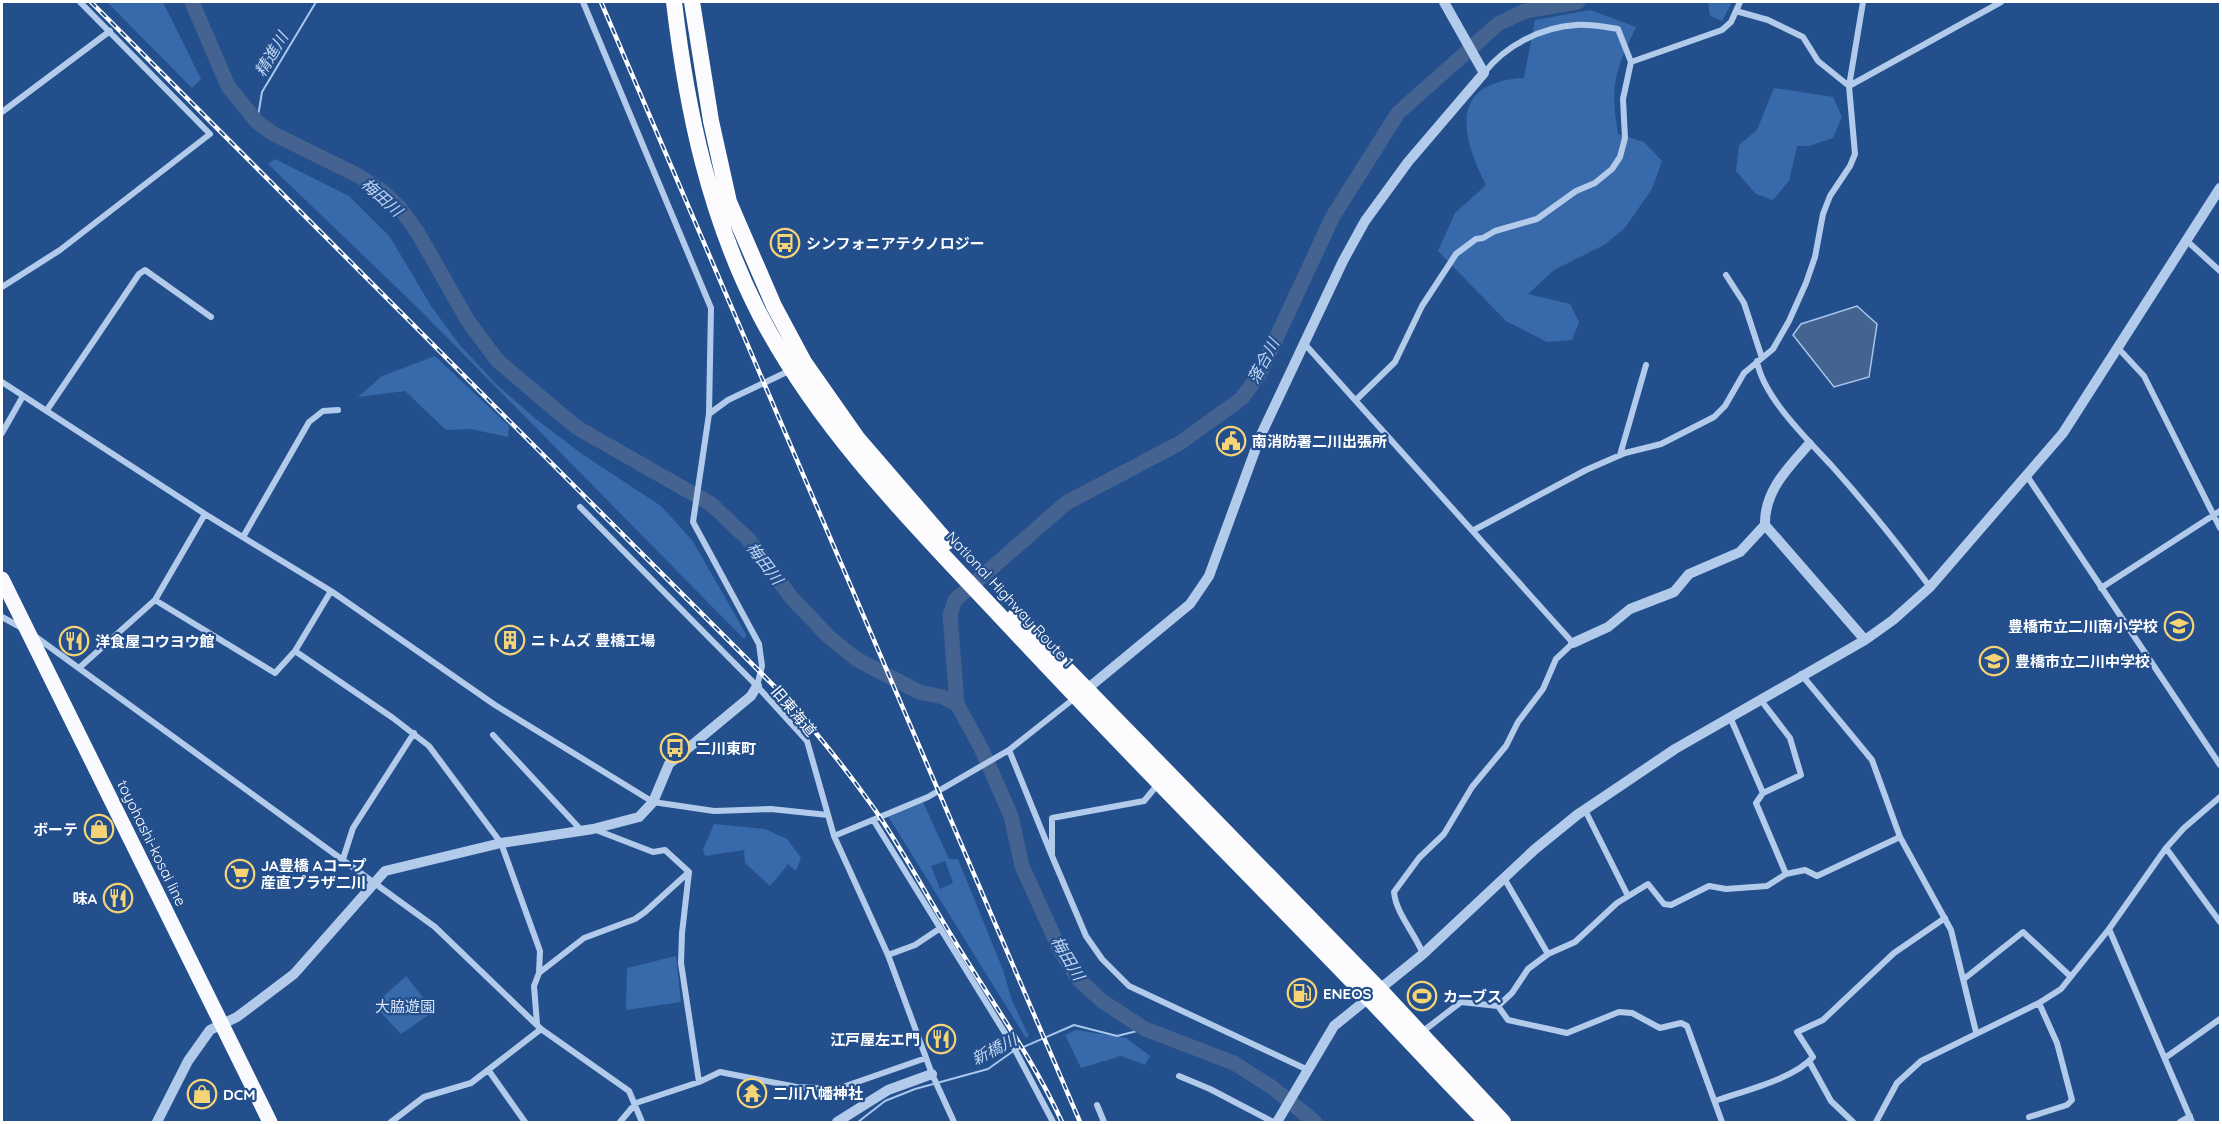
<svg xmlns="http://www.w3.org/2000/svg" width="2222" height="1124" font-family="Quicksand,'Noto Sans JP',sans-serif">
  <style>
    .green { fill: #3869aa; fill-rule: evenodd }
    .water { fill: #446390; stroke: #a7c6ec; stroke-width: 1.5 }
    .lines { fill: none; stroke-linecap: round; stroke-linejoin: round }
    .stream { stroke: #a7c6ec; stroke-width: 2 }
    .river { stroke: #446390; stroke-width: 15 }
    .minor { stroke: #b3cbeb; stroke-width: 6 }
    .tertiary { stroke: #b3cbeb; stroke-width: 10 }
    .primary { stroke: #f8fafe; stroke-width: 15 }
    .trunk { stroke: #fcfcfe; stroke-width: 16 }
    .rail-casing { stroke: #fff; stroke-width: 4.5 }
    .rail { stroke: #244f8d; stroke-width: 2; stroke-dasharray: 7; stroke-linecap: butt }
    .labels { text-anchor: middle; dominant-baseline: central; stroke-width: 4.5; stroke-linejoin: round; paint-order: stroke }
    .poi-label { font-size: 15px; font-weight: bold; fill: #fff; stroke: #244f8d; text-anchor: start }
    .street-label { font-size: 15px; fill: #fff; stroke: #244f8d }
    .park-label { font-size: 15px; fill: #d8e6f8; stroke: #244f8d }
    .water-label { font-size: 16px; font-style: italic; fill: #bfd5f2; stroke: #244f8d }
  </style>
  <rect width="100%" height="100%" fill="#244f8d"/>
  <path class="green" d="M107 2H163L201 79 192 88Z
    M1708 2H1732L1722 21 1710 16Z
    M1590 10 1636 27C1615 71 1610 85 1618 134L1644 142 1662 161 1652 189 1624 229 1604 245 1554 270 1528 294 1570 304 1579 322 1572 340 1547 342 1506 321 1438 251 1455 213 1486 185C1460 134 1449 82 1524 78L1535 20Z
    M1774 88 1833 97 1842 117 1833 138 1809 146H1797L1789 181 1773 200 1756 194 1736 171 1739 145 1757 130Z
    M275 159 349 196 390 237 431 306 459 344 495 383 536 419 582 454 661 506 692 540 742 627 746 635 744 639 419 309 268 164Z
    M435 356 509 426 508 437 470 429 446 430 405 391 358 397 382 376Z
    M923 802 949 859H958L1003 970 1012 1001 1029 1036 1026 1038 888 816ZM945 861 953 883 940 889 931 866Z
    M714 824 765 829 787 839 801 858 796 871 786 863 787 866 770 886 745 863 744 850 705 856 703 850Z
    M676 956 681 1002 626 1010 627 968Z
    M406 976 434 1011 401 1034 374 1005Z
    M1076 1030 1126 1038 1150 1056 1145 1065 1121 1056 1081 1068 1065 1035Z"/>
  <path class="water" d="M1857 306 1877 324 1869 377 1834 387 1793 335 1801 324Z"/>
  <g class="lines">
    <path class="stream" d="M257 122 262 92 316 2
      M858 1122 885 1101 915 1089 988 1069 1012 1052 1074 1025 1117 1036 1145 1029"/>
    <path class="river" d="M192 2 228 86 257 122 272 133 359 176 382 191 400 208 418 233 468 321 497 360 531 389 576 427 711 504 748 539 791 597 828 636 856 659 919 692 943 697 957 704 982 750 1011 816 1022 866 1060 950 1079 980 1102 1001 1145 1029 1234 1063 1273 1088 1315 1122
      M957 704 950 615 955 600 1066 503 1180 443 1241 399 1259 375 1333 216 1398 113 1498 24 1525 11 1578 2"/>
    <path class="minor" d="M583 2 711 308 709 414 693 522 759 644 762 666 757 686
      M1736 11 1768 20 1803 37 1818 61 1849 86
      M1631 62 1722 30 1731 22 1740 2
      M1849 86 2001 2
      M2 112 110 31
      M2187 241 2220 271
      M1726 275 1744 303 1762 358
      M2 287 60 250 210 134 80 2
      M1303 342 1573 643 1556 659 1543 689 1518 722 1506 746 1472 787 1444 834 1419 858 1394 892C1396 914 1415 933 1423 954
      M2118 348 2144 376 2220 528
      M1757 361C1763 397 1807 439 1831 465 1866 504 1899 545 1930 587
      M2 382 205 514 331 591 495 705 653 802 714 811 771 809 828 815
      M1356 400 1395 362 1422 306 1456 254 1476 239 1483 238 1495 231 1537 219 1576 191 1595 183 1612 169 1620 157 1625 138 1623 99 1631 62 1618 29C1605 27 1590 24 1576 25 1541 27 1505 46 1484 73
      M47 410 139 274 145 270 211 317
      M709 414 728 400 791 370
      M2 433 23 396
      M1620 455 1646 365
      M2027 476 2220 765
      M580 507 757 686 807 741 834 836 888 955 932 1074 954 1122
      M1474 530 1586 470 1625 453 1661 444 1714 417 1725 406 1744 373 1773 349 1789 321 1806 283 1815 257 1823 214 1830 196 1850 166 1855 154 1849 86 1863 2
      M243 537 309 422 323 411 338 410
      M2101 588 2220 511
      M155 600 275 673 295 651 331 591
      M2 617 22 628
      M36 637 435 927 541 1029 629 1091 642 1122
      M295 651 393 718 429 746 501 843 540 951 539 973 534 986 537 1024
      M79 668 155 600 205 514
      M1801 674 1872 760 1900 837 1951 930 1976 1032
      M1076 697 1009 750 1052 856V818L1144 801 1159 783
      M1760 699 1790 738 1801 775 1763 793
      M1730 717 1763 793 1756 803 1786 874
      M493 735 582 831
      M1585 810 1628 896
      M874 821 1013 1046 1053 1122
      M596 830 653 852 665 850 689 872 682 933 681 963 699 1082 720 1072 797 1087 837 1089 926 1058
      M834 836 928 797 1009 750
      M2166 848 2220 922
      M1052 856 1086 936 1102 959 1129 986 1308 1070
      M343 859 353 828 414 733
      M1504 878 1548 954
      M2109 929 2192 1122
      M888 955 915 945 939 929
      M539 973 584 938 635 919 645 912 689 872
      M1964 979 2023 932 2069 975
      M1498 1006 1508 1020 1567 1033 1619 1012 1632 1013 1660 1028 1681 1023 1687 1026 1722 1122
      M1422 1032 1461 1002 1498 1006 1512 993 1528 969 1548 954 1575 942 1617 903 1648 884 1664 904 1671 905 1709 886 1726 889 1767 886 1786 874 1805 870 1817 876 1900 837
      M2165 1058 2220 1019
      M1809 1061 1831 1101 1853 1122
      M489 1071 525 1122
      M1179 1076 1210 1089 1273 1122
      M1715 1101C1743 1091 1794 1079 1813 1057L1797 1032 1823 1020 1894 953 1945 918
      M1097 1105 1104 1122
      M2029 1117 2067 1105 2072 1100 2057 1043 2039 1003
      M391 1122 424 1097 471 1083 541 1029
      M620 1122 636 1103 699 1082
      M1876 1122 1897 1083 1921 1061 2039 1003 2061 989 2109 929 2166 848 2184 828 2220 797
      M2180 1122 2190 1116"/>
    <path class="tertiary" d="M1765 525 1865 640
      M1573 643 1608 627 1630 609 1674 592 1689 574 1740 552 1765 525C1764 491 1788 468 1809 444
      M1087 689 1190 604 1209 576 1260 437 1343 261 1365 221 1408 162 1484 73 1444 2
      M157 1122 188 1061 210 1030 237 1017 294 974 385 871 501 843 593 829 639 817 653 802 669 764 751 696 757 686
      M837 1122 888 1090 932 1074
      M1277 1122 1334 1026 1423 954 1534 850 1577 815 1675 749 1865 640 1893 620 1930 587 2063 433 2220 188"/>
    <path class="primary" d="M2 579 270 1122"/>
    <path class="trunk" d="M674 2C687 111 709 216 760 315 824 438 925 535 1018 635 1128 753 1242 867 1354 983 1399 1029 1442 1077 1487 1122
      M692 2 711 121 729 202 774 306 804 362 858 439 947 542
      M1015 616 1380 990 1503 1122"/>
    <g class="rail-casing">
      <path id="rail" d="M91 2 785 697C816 732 846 769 873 807 902 848 925 893 951 935 988 997 1032 1056 1062 1122
        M601 2 1080 1122"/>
    </g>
    <use href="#rail" class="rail"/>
  </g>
  <defs>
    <g id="bus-ring" transform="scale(1.5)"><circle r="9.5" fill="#244f8d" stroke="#f6d476" stroke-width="1.5"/><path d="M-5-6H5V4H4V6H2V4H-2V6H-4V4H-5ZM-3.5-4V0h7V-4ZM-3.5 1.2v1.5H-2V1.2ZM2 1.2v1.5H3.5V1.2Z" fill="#f6d476"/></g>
    <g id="civic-ring" transform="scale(1.5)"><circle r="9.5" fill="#244f8d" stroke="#f6d476" stroke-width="1.5"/><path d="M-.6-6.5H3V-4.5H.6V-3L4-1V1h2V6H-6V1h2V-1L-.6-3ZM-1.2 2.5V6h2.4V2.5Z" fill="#f6d476"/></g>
    <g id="school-ring" transform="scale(1.5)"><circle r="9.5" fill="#244f8d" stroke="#f6d476" stroke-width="1.5"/><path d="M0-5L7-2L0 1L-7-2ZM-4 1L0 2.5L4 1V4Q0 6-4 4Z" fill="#f6d476"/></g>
    <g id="building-ring" transform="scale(1.5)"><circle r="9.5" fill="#244f8d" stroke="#f6d476" stroke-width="1.5"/><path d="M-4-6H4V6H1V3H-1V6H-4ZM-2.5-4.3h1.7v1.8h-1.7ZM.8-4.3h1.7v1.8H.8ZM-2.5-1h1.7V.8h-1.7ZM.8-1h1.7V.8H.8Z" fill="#f6d476"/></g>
    <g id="restaurant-ring" transform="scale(1.5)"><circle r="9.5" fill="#244f8d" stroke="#f6d476" stroke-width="1.5"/><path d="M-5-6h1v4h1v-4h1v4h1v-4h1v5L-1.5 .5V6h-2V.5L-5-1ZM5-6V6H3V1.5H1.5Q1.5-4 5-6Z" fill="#f6d476"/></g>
    <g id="shop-ring" transform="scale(1.5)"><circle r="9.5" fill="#244f8d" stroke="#f6d476" stroke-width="1.5"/><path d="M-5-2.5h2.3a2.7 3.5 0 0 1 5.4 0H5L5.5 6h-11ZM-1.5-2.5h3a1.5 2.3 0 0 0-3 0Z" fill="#f6d476"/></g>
    <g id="supermarket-ring" transform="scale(1.5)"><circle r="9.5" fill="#244f8d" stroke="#f6d476" stroke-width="1.5"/><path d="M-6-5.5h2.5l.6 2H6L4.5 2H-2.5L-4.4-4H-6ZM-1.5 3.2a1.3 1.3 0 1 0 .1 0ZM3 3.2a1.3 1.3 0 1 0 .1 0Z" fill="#f6d476"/></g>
    <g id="fuel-ring" transform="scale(1.5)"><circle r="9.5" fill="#244f8d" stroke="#f6d476" stroke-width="1.5"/><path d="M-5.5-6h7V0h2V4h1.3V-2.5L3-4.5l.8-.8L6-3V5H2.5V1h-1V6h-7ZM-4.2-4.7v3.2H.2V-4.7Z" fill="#f6d476"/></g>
    <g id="stadium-ring" transform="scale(1.5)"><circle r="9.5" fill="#244f8d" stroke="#f6d476" stroke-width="1.5"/><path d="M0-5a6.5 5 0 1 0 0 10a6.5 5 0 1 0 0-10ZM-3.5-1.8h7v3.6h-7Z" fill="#f6d476"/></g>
    <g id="temple-ring" transform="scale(1.5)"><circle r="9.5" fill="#244f8d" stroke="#f6d476" stroke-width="1.5"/><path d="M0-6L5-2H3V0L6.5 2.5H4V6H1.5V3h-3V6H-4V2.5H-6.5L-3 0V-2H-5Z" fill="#f6d476"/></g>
  </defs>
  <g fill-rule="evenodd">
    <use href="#bus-ring" x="785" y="243"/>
    <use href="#civic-ring" x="1231" y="441"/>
    <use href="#school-ring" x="2179" y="626"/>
    <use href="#building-ring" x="510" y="640"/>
    <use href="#restaurant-ring" x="74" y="641"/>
    <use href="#school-ring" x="1994" y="661"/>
    <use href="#bus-ring" x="675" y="748"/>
    <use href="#shop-ring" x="99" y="829"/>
    <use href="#supermarket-ring" x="240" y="874"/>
    <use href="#restaurant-ring" x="118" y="898"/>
    <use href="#fuel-ring" x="1302" y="993"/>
    <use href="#stadium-ring" x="1422" y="996"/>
    <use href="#restaurant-ring" x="941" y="1039"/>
    <use href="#temple-ring" x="752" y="1093"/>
    <use href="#shop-ring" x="202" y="1094"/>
  </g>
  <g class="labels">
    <g class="poi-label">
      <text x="806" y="243">シンフォニアテクノロジー</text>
      <text x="1252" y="441">南消防署二川出張所</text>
      <text x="2158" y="626" text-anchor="end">豊橋市立二川南小学校</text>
      <text x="531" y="640">ニトムズ 豊橋工場</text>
      <text x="95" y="641">洋食屋コウヨウ館</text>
      <text x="2015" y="661">豊橋市立二川中学校</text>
      <text x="696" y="748">二川東町</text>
      <text x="78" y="829" text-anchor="end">ボーテ</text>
      <text x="261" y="865">JA豊橋 Aコープ<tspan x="261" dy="17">産直プラザ二川</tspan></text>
      <text x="97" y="898" text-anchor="end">味A</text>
      <text x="1323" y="993">ENEOS</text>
      <text x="1443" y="996">カーブス</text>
      <text x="920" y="1039" text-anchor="end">江戸屋左エ門</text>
      <text x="773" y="1093">二川八幡神社</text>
      <text x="223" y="1094">DCM</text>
    </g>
    <g class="street-label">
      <text transform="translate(1010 599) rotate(47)">National Highway Route 1</text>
      <text transform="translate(794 711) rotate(50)">旧東海道</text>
      <text transform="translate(152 843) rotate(64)">toyohashi-kosai line</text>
    </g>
    <g class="park-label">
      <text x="405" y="1006">大脇遊園</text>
    </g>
    <g class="water-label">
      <text transform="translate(271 54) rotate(-59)">精進川</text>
      <text transform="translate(382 197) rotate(42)">梅田川</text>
      <text transform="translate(1263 361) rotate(-62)">落合川</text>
      <text transform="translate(765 563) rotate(53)">梅田川</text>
      <text transform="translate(1068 958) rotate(59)">梅田川</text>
      <text transform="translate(994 1049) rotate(-27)">新橋川</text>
    </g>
  </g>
  <rect width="2222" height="1124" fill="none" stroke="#ffffff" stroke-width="6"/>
</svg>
